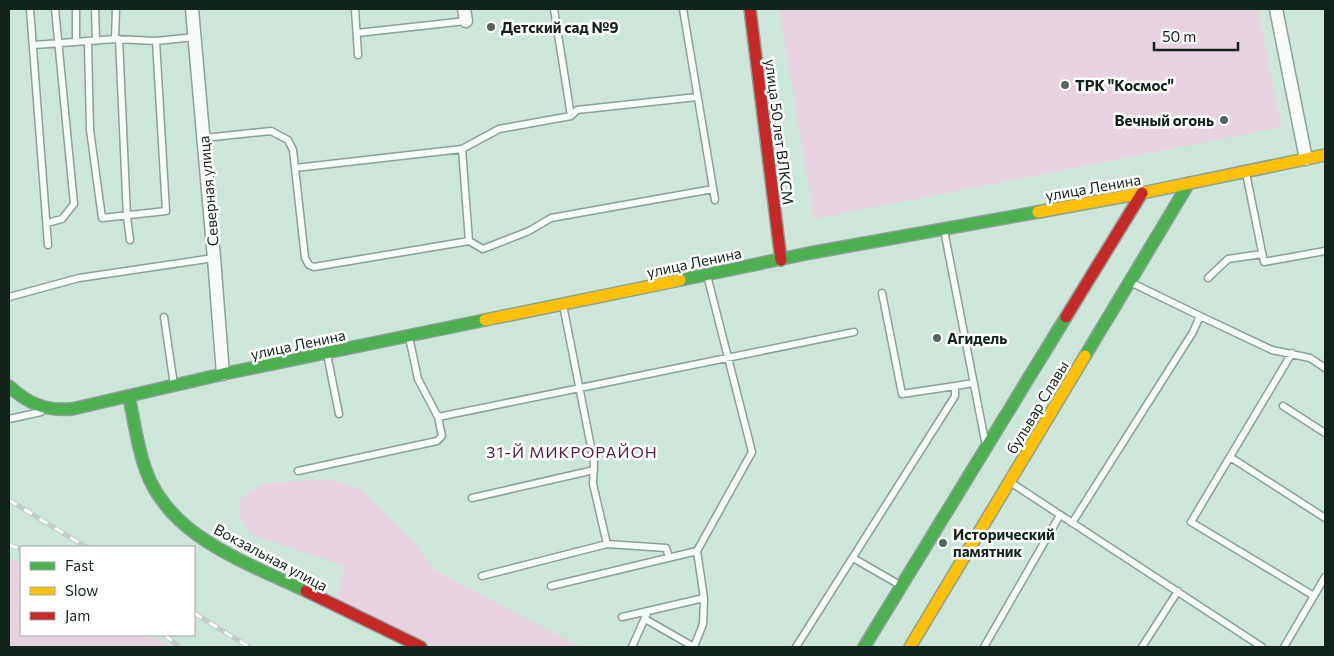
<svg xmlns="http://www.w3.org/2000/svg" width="1334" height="656" font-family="Commissioner,sans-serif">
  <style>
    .green { fill: #e6d3df }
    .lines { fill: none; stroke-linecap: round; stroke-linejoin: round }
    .lane-casing { stroke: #8ba096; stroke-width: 9 }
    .street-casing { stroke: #8ba096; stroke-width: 15 }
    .fast-casing { stroke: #8ba096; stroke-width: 14 }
    .slow-casing { stroke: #8ba096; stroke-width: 14 }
    .jam-casing { stroke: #8ba096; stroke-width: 14 }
    .lane { stroke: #f7fbf9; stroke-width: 6 }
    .street { stroke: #f7fbf9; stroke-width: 12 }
    .fast { stroke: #4caf50; stroke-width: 11 }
    .slow { stroke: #ffc107; stroke-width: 11 }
    .jam { stroke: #c62828; stroke-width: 11 }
    .rail-casing { stroke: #c4ccc9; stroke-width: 5 }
    .rail { stroke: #fff; stroke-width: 3; stroke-dasharray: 9; stroke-linecap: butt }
    .poi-dot { fill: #52675e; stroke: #fff; stroke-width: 2 }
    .labels { text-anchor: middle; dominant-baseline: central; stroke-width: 5; stroke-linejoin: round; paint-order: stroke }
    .poi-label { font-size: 15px; font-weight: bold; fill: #11231b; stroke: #fff; text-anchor: start }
    .street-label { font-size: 15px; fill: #11231b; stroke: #fff }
    .neighbourhood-label { font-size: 16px; letter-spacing: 1px; fill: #591e44; stroke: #fff }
  </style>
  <rect width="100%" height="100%" fill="#cce6da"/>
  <path class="green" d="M779 9H1258L1282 127 814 219Z
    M331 479 362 490 419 547 435 570 580 647H433L348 607 337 598 344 566 252 535 239 517V500L263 483Z
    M9 558 21 564V635H149L172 647H9Z"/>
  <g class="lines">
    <g class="lane-casing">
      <path id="lane" d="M30 9 48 245
        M76 9V42
        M95 9 96 41
        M355 9 358 55
        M554 9 571 116
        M683 9 715 200
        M357 33 466 21
        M115 39 116 9
        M119 39 127 217 130 240
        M88 43 90 130 102 218 166 211 156 41
        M34 45 115 39 156 41 195 37
        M204 138 271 131 288 140 293 150 305 258 309 265 314 267 469 241 462 149 499 129 571 116 577 110 697 97
        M295 168 462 149
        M1246 173 1264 262 1325 251
        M47 223 62 219 74 204 55 9
        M944 230 985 441
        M469 241 483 249 529 231 551 218 713 189
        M1208 278 1228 259 1262 254
        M882 293 902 394 955 386
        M9 297 79 278 214 258
        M563 305 594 462 593 484 607 544
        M1200 316 1272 350 1310 358 1325 368
        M164 317 174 385
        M409 337 418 379 438 417
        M1292 353 1191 522 1314 596
        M327 354 339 414
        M1283 406 1325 433
        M9 419 41 412
        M1230 457 1325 518
        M298 471 437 441 442 436 438 417 854 332
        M1010 482 1262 647
        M472 498 594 470
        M1072 523 1193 332 1200 316 1132 283
        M853 558 900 585
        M482 576 607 544 666 548 669 557
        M551 586 697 551
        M622 617 648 611
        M645 619 694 647
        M632 647 648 611 704 598 697 551 752 452 707 275
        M694 647 703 624 704 598
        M796 647 955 396V386L974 383
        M984 647 1060 515
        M1142 647 1178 591
        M1284 647 1325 577"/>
    </g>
    <g class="street-casing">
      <path id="street" d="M192 9 214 258 223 374
        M464 9 466 21
        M1276 9 1306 159"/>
    </g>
    <g class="fast-casing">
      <path id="fast" d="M680 280 810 253 1038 212
        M1085 356 1189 183
        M9 386C28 404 46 411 72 409L223 374 485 320
        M129 397C134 420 137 445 145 468 168 537 246 562 306 591
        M864 647 1066 317"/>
    </g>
    <g class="slow-casing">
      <path id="slow" d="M1038 212 1142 193 1325 155
        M485 320 680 280
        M910 647 1085 356"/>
    </g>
    <g class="jam-casing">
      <path id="jam" d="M750 9 781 260
        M1066 317 1142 193
        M306 591 421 647"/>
    </g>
    <use href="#lane" class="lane"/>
    <use href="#street" class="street"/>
    <use href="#fast" class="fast"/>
    <use href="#slow" class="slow"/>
    <use href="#jam" class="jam"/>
    <g class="rail-casing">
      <path id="rail" d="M9 500 86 547
        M9 545 21 549
        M194 613 249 647
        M165 635 179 647"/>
    </g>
    <use href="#rail" class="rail"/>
  </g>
  <g class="poi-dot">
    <circle cx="491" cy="27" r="5"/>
    <circle cx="1065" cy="85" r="5"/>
    <circle cx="1224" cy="120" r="5"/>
    <circle cx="937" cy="338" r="5"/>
    <circle cx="943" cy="543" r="5"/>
  </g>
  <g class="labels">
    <g class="poi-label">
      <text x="501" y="27">Детский сад №9</text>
      <text x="1075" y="85">ТРК "Космос"</text>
      <text x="1214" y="120" text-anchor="end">Вечный огонь</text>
      <text x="947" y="338">Агидель</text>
      <text x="953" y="534">Исторический<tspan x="953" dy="17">памятник</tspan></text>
    </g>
    <g class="street-label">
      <text transform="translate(780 132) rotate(83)">улица 50 лет ВЛКСМ</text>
      <text transform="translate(1093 187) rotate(-10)">улица Ленина</text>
      <text transform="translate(208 191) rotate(-95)">Северная улица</text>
      <text transform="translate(694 262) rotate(-12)">улица Ленина</text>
      <text transform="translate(298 344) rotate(-12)">улица Ленина</text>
      <text transform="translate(1037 407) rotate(-59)">бульвар Славы</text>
      <text transform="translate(271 557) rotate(28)">Вокзальная улица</text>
    </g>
    <g class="neighbourhood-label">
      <text x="572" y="451">31-Й МИКРОРАЙОН</text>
    </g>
  </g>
  <rect width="1334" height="656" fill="none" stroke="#11231b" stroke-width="20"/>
  <rect x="20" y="546" width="175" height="90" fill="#ffffff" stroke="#a0a7a4"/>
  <rect x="30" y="562" width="25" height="8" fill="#4caf50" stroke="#a0a7a4"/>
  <text x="65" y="571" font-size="15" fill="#11231b">Fast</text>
  <rect x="30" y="587" width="25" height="8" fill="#ffc107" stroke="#a0a7a4"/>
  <text x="65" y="596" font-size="15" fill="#11231b">Slow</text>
  <rect x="30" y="612" width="25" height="8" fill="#c62828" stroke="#a0a7a4"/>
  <text x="65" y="621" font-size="15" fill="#11231b">Jam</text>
  <path d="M1154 42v8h84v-8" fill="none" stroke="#11231b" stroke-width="2.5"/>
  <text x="1162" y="42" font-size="15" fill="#11231b" stroke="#ffffff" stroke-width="4" paint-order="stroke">50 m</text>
</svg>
